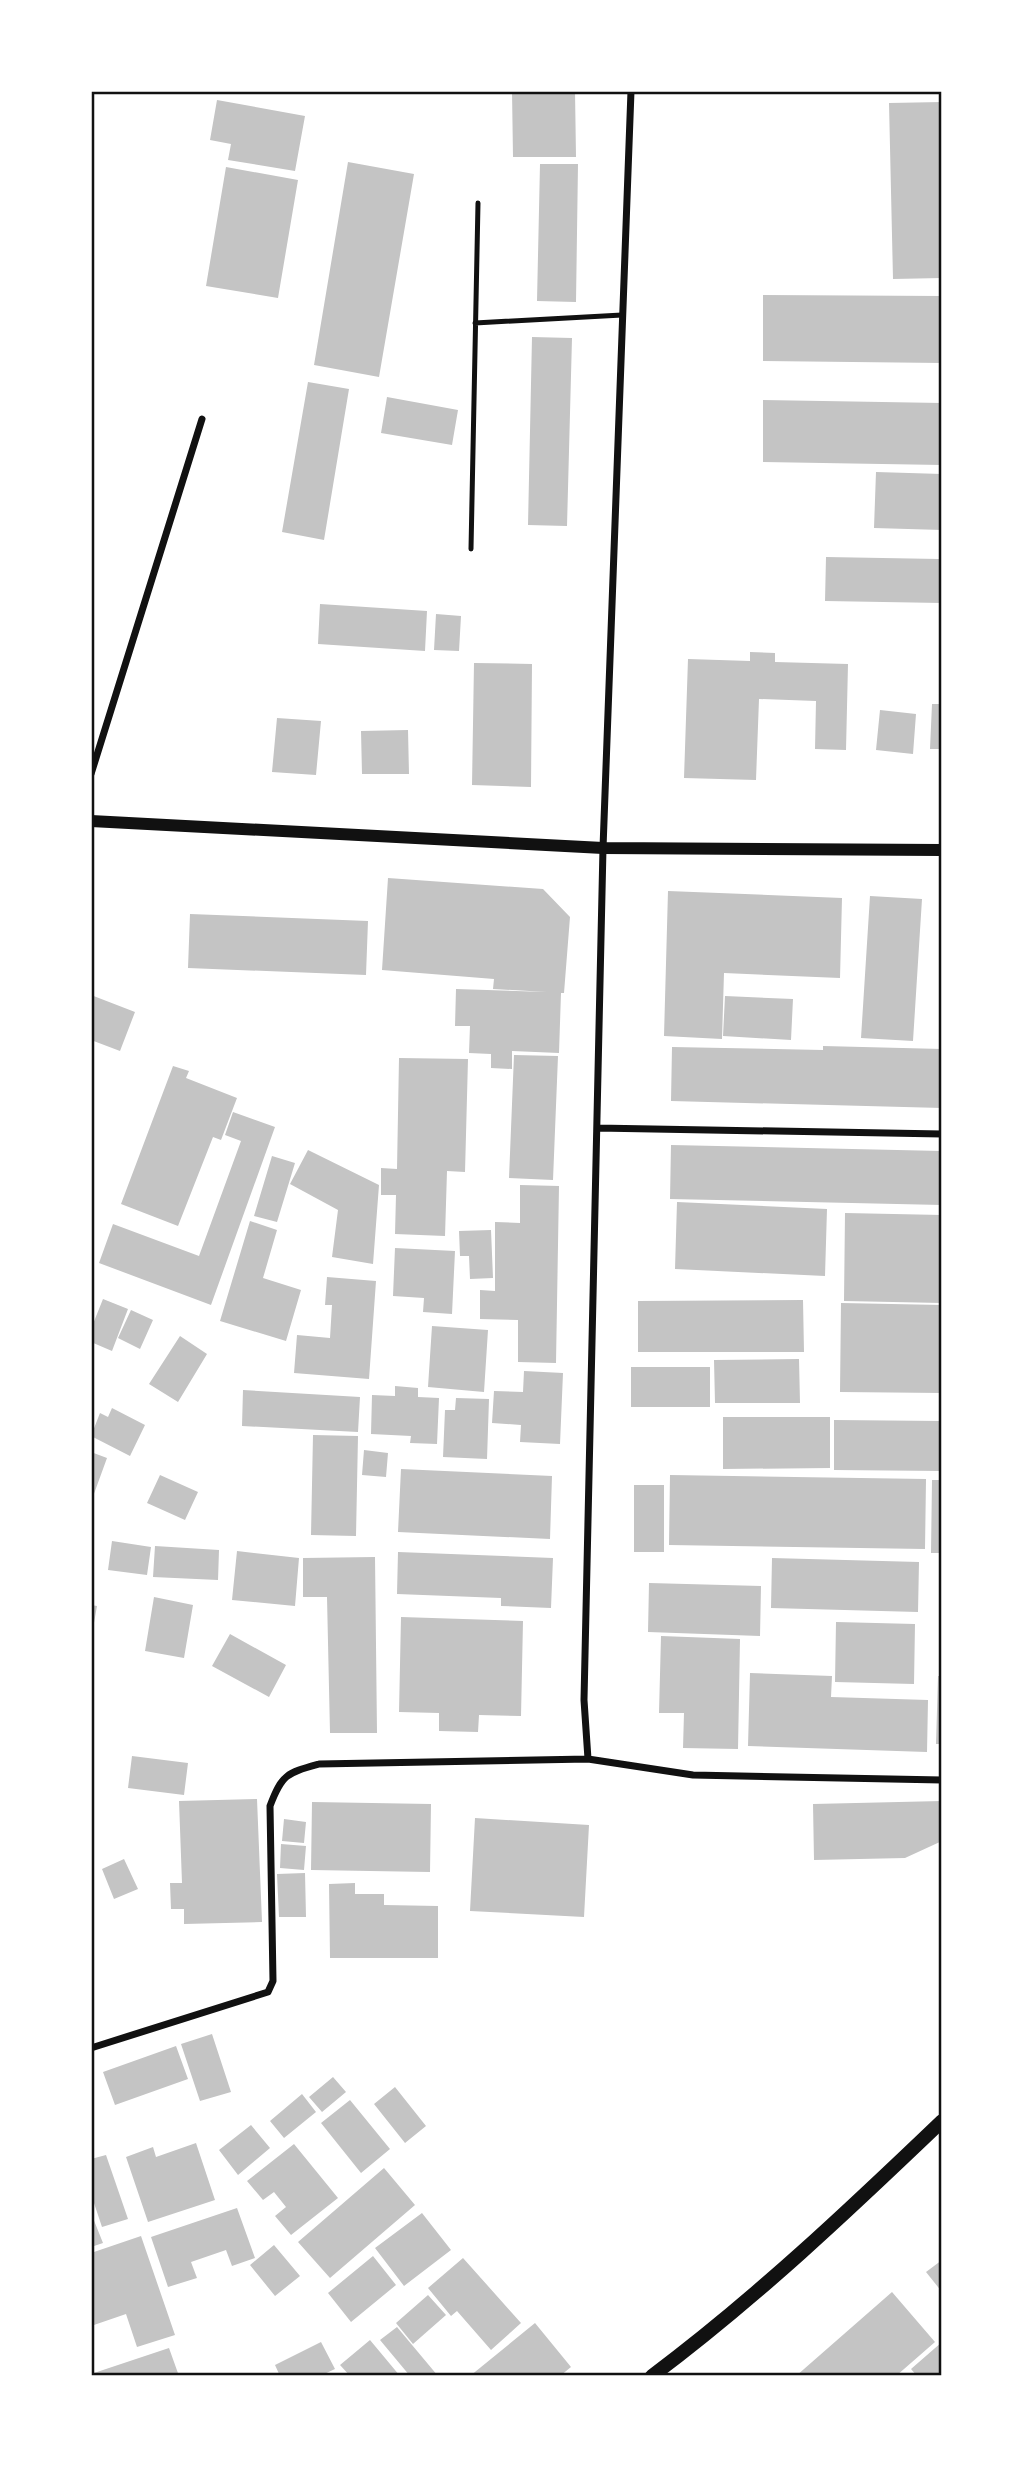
<svg xmlns="http://www.w3.org/2000/svg" width="1033" height="2467" font-family="'Roboto Condensed',sans-serif">
  <style>
    .building { fill: #c4c4c4 }
    .lines { fill: none; stroke-linecap: round; stroke-linejoin: round }
    .service { stroke: #111; stroke-width: 5 }
    .minor { stroke: #111; stroke-width: 7 }
    .tertiary { stroke: #111; stroke-width: 12 }
    .secondary { stroke: #111; stroke-width: 14 }
    .neatline { fill: none; stroke: #111; stroke-width: 2.5 }
  </style>
  <rect width="100%" height="100%" fill="#fff"/>
  <path class="building" d="M512 91H575L576 157H513Z
    M217 100 305 116 295 171 228 160 231 144 210 140Z
    M942 102V278L893 279 889 103Z
    M348 162 414 174 379 377 314 365Z
    M540 164H578L576 302 537 301Z
    M226 167 298 180 278 298 206 286Z
    M763 295 942 296V363L763 361Z
    M532 337 572 338 567 526 528 525Z
    M308 382 349 389 324 540 282 532Z
    M387 397 458 410 452 445 381 433Z
    M763 400 942 403V465L763 462Z
    M876 472 942 474V530L874 528Z
    M940 541 942 603 825 601 826 557 939 559Z
    M320 604 427 611 425 651 318 644Z
    M436 614 461 616 459 651 434 650Z
    M750 652 775 653V662L848 664 846 750 815 749 816 701 759 699 756 780 684 778 688 659 750 661Z
    M474 663 532 664 531 787 472 785Z
    M932 704H942V749H930Z
    M880 710 916 714 913 754 876 750Z
    M277 718 321 721 316 775 272 772Z
    M408 730 409 774H362L361 731Z
    M388 878 543 889 570 917 564 993H561L559 1053 512 1051V1069L491 1068V1054L469 1053 470 1026H455L456 989 547 992 493 989 494 979 382 970Z
    M668 891 842 898 840 978 724 973 722 1039 664 1036Z
    M870 896 922 899 913 1041 861 1038Z
    M190 914 368 921 366 975 188 968Z
    M91 995 135 1012 120 1051 91 1040Z
    M725 996 793 999 791 1040 723 1036Z
    M823 1046 942 1049V1108L671 1101 672 1047 823 1050Z
    M514 1055 558 1056 553 1180 509 1178Z
    M399 1058 468 1059 465 1172 447 1171 445 1236 395 1234 396 1195H381V1168L397 1169Z
    M173 1066 189 1071 186 1078 237 1098 221 1140 213 1137 178 1226 121 1204Z
    M233 1112 275 1127 211 1305 99 1263 113 1224 199 1256 241 1141 225 1135Z
    M671 1145 942 1151V1205L670 1199Z
    M308 1150 379 1185 373 1264 332 1257 338 1210 290 1184Z
    M272 1156 295 1163 277 1222 254 1216Z
    M520 1185 559 1186 556 1363 518 1362V1320L480 1319V1290L495 1291V1222L520 1223Z
    M677 1202 827 1209 825 1276 675 1269Z
    M845 1213 942 1215V1303L844 1301Z
    M250 1221 277 1230 263 1278 301 1290 286 1341 220 1321Z
    M491 1230 493 1278 470 1279 469 1256H460L459 1231Z
    M395 1248 455 1251 452 1314 423 1312 424 1298 393 1296Z
    M327 1277 376 1281 369 1379 294 1373 297 1335 330 1338 332 1305H325Z
    M103 1299 128 1309 112 1351 91 1342V1329Z
    M803 1300 804 1352H638V1301Z
    M841 1303 942 1305V1393L840 1392Z
    M131 1310 153 1320 140 1349 118 1338Z
    M432 1326 488 1330 484 1392 428 1387Z
    M180 1336 207 1354 178 1402 149 1384Z
    M799 1359 800 1403H715L714 1360Z
    M631 1367H710V1407H631Z
    M524 1371 563 1373 560 1444 520 1442 521 1425 492 1423 494 1391 523 1392Z
    M395 1386 418 1388V1397L439 1398 437 1444 410 1443 411 1436 371 1434 372 1395 395 1396Z
    M243 1390 360 1397 358 1432 242 1426Z
    M456 1398 489 1399 487 1459 443 1457 445 1410H455Z
    M112 1408 145 1425 130 1456 91 1436 100 1413 108 1417Z
    M723 1417H830V1468L723 1469Z
    M834 1420 942 1421V1471L834 1470Z
    M313 1435 358 1436 356 1536 311 1535Z
    M364 1450 388 1453 386 1477 362 1475Z
    M91 1452 107 1458 91 1502Z
    M401 1469 552 1476 550 1539 398 1532Z
    M160 1475 198 1492 185 1520 147 1503Z
    M670 1475 926 1479 925 1549 669 1545Z
    M932 1480H942V1553H931Z
    M634 1485H664V1552H634Z
    M112 1541 151 1547 147 1575 108 1570Z
    M155 1546 219 1550 218 1580 153 1577Z
    M237 1551 299 1558 295 1606 232 1600Z
    M398 1552 553 1558 551 1608 501 1606V1598L397 1594Z
    M375 1557 377 1733H330L327 1597H303V1558Z
    M772 1558 919 1562 918 1612 771 1608Z
    M649 1583 761 1586 760 1636 648 1632Z
    M154 1597 193 1605 184 1658 145 1651Z
    M91 1605 97 1606 92 1634H91Z
    M401 1617 523 1621 521 1716 479 1715 478 1732 439 1731V1713L399 1712Z
    M836 1622 915 1624 914 1684 835 1682Z
    M230 1634 286 1665 269 1697 212 1666Z
    M661 1636 740 1639 738 1749 683 1748 684 1713H659Z
    M750 1673 832 1676 831 1697 928 1700 927 1752 748 1746Z
    M938 1676H942V1744H936Z
    M132 1756 188 1763 184 1795 128 1788Z
    M257 1799 262 1922 184 1924V1909H171L170 1883H182L179 1801Z
    M942 1801V1841L905 1858 814 1860 813 1804Z
    M312 1802 431 1804 430 1872 311 1870Z
    M475 1818 589 1825 584 1917 470 1911Z
    M284 1819 306 1822 304 1843 282 1841Z
    M281 1844 306 1846 304 1870 280 1868Z
    M124 1859 138 1889 114 1899 102 1869Z
    M305 1873 306 1917H279L277 1874Z
    M355 1883V1894H384V1905L438 1906V1958H330L329 1884Z
    M212 2034 231 2092 200 2101 181 2044Z
    M176 2046 188 2079 115 2105 103 2072Z
    M333 2077 346 2092 322 2112 309 2097Z
    M395 2087 426 2126 405 2143 374 2104Z
    M302 2094 316 2112 284 2138 270 2121Z
    M350 2100 390 2149 361 2173 321 2123Z
    M251 2125 270 2148 238 2175 219 2150Z
    M196 2143 215 2200 148 2222 126 2157 153 2147 156 2157Z
    M294 2144 338 2198 291 2235 275 2216 286 2207 274 2192 263 2200 247 2181Z
    M106 2155 128 2219 102 2227 91 2194V2159Z
    M384 2168 415 2205 330 2278 298 2242Z
    M237 2208 255 2258 232 2266 226 2250 191 2262 197 2278 168 2287 151 2237Z
    M91 2213 103 2243 91 2247Z
    M422 2213 451 2250 404 2286 375 2248Z
    M141 2236 175 2335 137 2347 126 2314 91 2326V2253Z
    M274 2245 300 2276 275 2296 250 2265Z
    M373 2256 396 2285 351 2322 328 2293Z
    M463 2258 521 2323 491 2350 457 2311 451 2316 428 2288Z
    M942 2260V2292L926 2272Z
    M892 2292 935 2342 896 2376H796Z
    M428 2295 446 2315 413 2344 396 2323Z
    M535 2323 571 2367 560 2376H470Z
    M397 2327 438 2376H410L380 2340Z
    M370 2340 400 2376H350L340 2365Z
    M321 2342 335 2369 320 2376H280L275 2365Z
    M942 2342V2376H917L911 2369Z
    M169 2348 179 2376H91V2374Z"/>
  <g class="lines">
    <path class="service" d="M475 323 622 315
      M471 549 478 203"/>
    <path class="minor" d="M631 91 603 848 584 1700 588 1759 693 1775 942 1780
      M91 774 202 419
      M597 1128 942 1134
      M91 2048 268 1992 273 1981 270 1806C282 1774 287 1773 319 1764L588 1759"/>
    <path class="tertiary" d="M91 821 603 848 942 850"/>
    <path class="secondary" d="M652 2376C755 2299 849 2210 942 2121"/>
  </g>
  <rect width="1033" height="2467" fill="none" stroke="#ffffff" stroke-width="186"/>
  <rect x="93" y="93" width="847" height="2281" class="neatline"/>
</svg>
